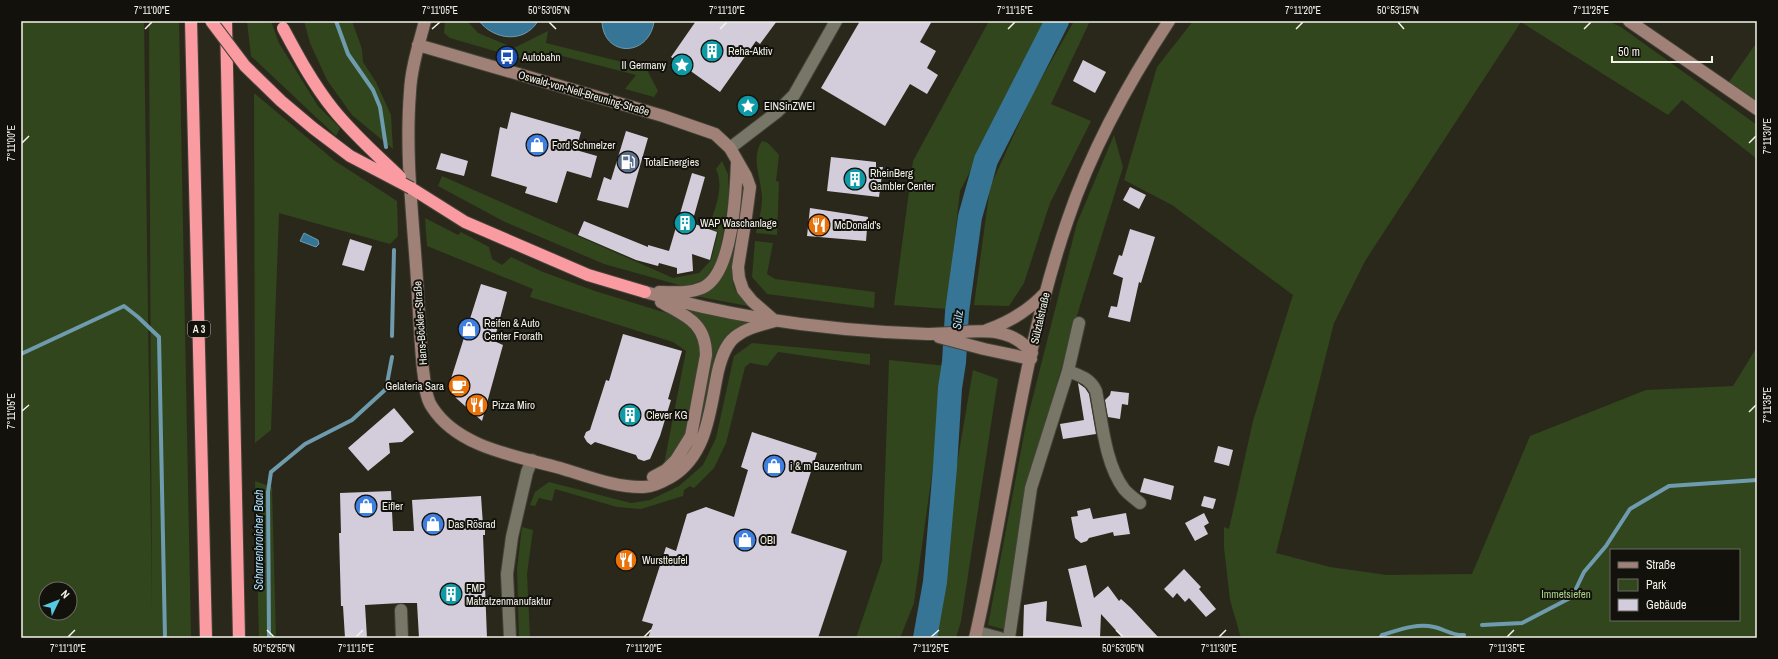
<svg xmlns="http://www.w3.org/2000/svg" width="1778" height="659" font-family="'Archivo Narrow',sans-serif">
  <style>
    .green { fill: #31461c; fill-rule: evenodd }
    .water { fill: #367595; stroke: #6f9bae }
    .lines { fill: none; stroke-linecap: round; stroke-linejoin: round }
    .stream { stroke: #6f9bae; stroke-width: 4 }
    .river { stroke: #367595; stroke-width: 24 }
    .building { fill: #d3ccdb }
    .street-casing { stroke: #444338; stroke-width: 14 }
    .secondary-casing { stroke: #444338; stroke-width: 14 }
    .highway-casing { stroke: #444338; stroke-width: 14 }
    .street { stroke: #787667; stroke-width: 12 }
    .secondary { stroke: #9f8178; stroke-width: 12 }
    .highway { stroke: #fa9aa1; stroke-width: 12 }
    .highway-bridge-casing { stroke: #444338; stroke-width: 14; stroke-linecap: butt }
    .highway-bridge { stroke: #fa9aa1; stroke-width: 12 }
    .ticks { fill: none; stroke: #f4f3ea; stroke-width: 1.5 }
    .labels { text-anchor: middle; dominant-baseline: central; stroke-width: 4; stroke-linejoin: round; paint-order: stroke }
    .shield { fill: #12110b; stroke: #b0afa7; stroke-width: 1 }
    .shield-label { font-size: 10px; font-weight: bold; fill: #f4f3ea }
    .poi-label { font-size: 11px; fill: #f4f3ea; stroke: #12110b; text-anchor: start }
    .street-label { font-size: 11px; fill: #f4f3ea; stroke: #12110b }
    .park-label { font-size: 11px; fill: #abd386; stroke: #12110b }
    .water-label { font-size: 12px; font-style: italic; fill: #abdffc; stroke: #12110b }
    .neatline { fill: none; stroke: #f4f3ea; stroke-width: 1.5 }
    .ticks-label { font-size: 10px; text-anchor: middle; fill: #f4f3ea }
  </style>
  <rect width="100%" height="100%" fill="#2a281b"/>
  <path class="green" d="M21 21H144L152 612 149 21H179L191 638H21ZM46 589H70V613H46Z
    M247 21H271L279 43 318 106 340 128 336 136 251 56Z
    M304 21H352L362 49 363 62 376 82 391 115 393 149 352 115 327 80 310 43Z
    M445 21H467L478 33 514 48 548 31 546 43 646 68 658 91 654 97 625 89 636 75 551 53 536 63 450 38 444 33Z
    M989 21H1047L960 191 947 309 894 305 913 161Z
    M1074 21H1090L1051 104 1091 121 1050 203 1024 283 1009 306 974 305 990 187 1033 93Z
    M1193 21H1608L1621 27 1757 125V159L1682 100 1668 115 1521 22 1365 261 1334 323 1276 553 1330 567 1387 575 1472 574 1530 436 1646 390 1733 386 1757 347V638H1241L1230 600 1224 548V527L1229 529 1253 421 1293 295 1172 205 1124 180 1157 67ZM1611 550H1739V620H1611Z
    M1757 42V101L1729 82Z
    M254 93 335 161 397 201 398 236 390 244 279 213 271 430 255 443Z
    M1114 135 1123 167 1074 325 1028 482 1010 631 988 625 1026 424 1077 223Z
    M762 141 768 143 779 155 776 181 779 182 777 235 756 233C758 222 762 210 762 199 762 179 750 158 762 141Z
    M722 161 728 174 729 195 719 258 705 279 686 287 604 264 503 221 438 186 442 176 673 278 699 273 711 260 718 232 709 228C714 209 725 188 716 169Z
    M741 184 744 185 746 192C742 212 728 271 734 287 737 295 746 301 753 307L690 295 711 288 722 278 727 265Z
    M425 218 458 235 461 232 489 247 492 259 502 265 511 257 543 272 595 291 676 316 692 327 701 344V362L687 431 680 449 664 464 686 351 673 342 530 297 533 289 427 246Z
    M755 241 773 243 767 274 775 279 875 292 874 308 767 294 752 277Z
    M684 309 751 323 732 330 723 340 715 355 698 439 690 454 686 452 710 356C712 330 705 322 684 309Z
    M752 343 870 354V365L778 352 767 366 750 363 745 367 726 443 714 468 694 488 690 486 684 490 683 496 641 509 617 507 555 489 552 501 539 498 535 506 530 505 535 492 549 482 631 503 650 500 679 486 703 465 716 438 734 356Z
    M889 360 947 366 914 603 900 638H856L882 561Z
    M973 370 998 379 961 621 956 638H920L939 569Z
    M255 481 272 487 276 638H259Z
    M522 527 533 530 527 574 530 638H519L517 569Z"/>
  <path class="water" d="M479 21H538C524 44 494 40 479 21Z
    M602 21H654V22C648 58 603 57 602 21Z
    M304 233 318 240 319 244 316 247 300 241Z"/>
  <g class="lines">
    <path class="stream" d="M336 21 348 54 373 90 380 107 386 147
      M392 336 394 250
      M21 354 124 306 138 317 159 337 165 638
      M1482 625 1522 623 1572 597 1584 572 1606 546 1630 509 1669 486 1757 480
      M269 638 268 492 271 472 305 444 352 420 386 389 392 357
      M1380 638 1382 635C1399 630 1416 623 1434 627 1444 629 1453 636 1464 635"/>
    <path class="river" d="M925 638 935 582 945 467 950 388 954 362 957 312 970 217 986 160 1057 21"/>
  </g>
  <path class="building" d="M696 21H777L760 44 756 41 720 92 671 57Z
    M860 21H932L920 42 936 51 927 68 938 75 927 94 910 84 885 126 821 88Z
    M1083 60 1106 72 1095 93 1073 81Z
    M511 112 581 132 576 150 597 156 591 178 567 171 557 203 525 193 527 187 491 176 500 127 507 129Z
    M626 131 648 138 628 208 597 200 604 177 611 180Z
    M441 153 468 161 464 176 436 169Z
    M831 157 876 162V167H883L879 197 827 191Z
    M692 173 705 177 692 223 717 232 710 260 692 254 693 271 677 274V268L659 263 658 266 636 260 578 235 584 221 648 247V245L669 251Z
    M1130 187 1146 195 1139 209 1123 200Z
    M810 208 868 217 866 241 807 236Z
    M1130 229 1155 237 1141 283 1139 282 1130 322 1108 317 1111 306 1117 307 1123 278 1113 274 1119 255 1122 256Z
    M350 239 372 246 364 271 342 265Z
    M481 284 507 292 494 341 503 345 482 421 456 398 450 382Z
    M623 334 682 351 668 399 671 400 660 436 650 459 644 461 638 459 636 455 595 442 591 445 587 442 584 437 586 432 590 430 606 380 609 381Z
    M1078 383 1085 388 1089 394 1096 434 1063 439 1060 424 1084 420Z
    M1111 391 1129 393 1128 405 1122 404 1120 419 1108 417 1105 400 1110 395Z
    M394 408 414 432 402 442 389 443 390 453 368 471 348 448Z
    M752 432 817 453 791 533 847 551 818 638H648L653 624 642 621 666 547 676 551 687 514 706 507 734 517 748 470 741 467Z
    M1218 446 1233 450 1229 466 1214 462Z
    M1144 478 1174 486 1171 500 1140 492Z
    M391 491 393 531H414L412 500 481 496 483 525H485V535H483L487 638H419L417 603H401L365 605 367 638H345L343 606H341L339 533H341L340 493Z
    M1204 496 1216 499 1213 509 1201 506Z
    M1090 508 1093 519 1126 513 1130 534 1114 536 1113 532 1089 538 1087 541 1081 543 1075 538 1071 517 1078 516 1077 511Z
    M1204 513 1209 523 1204 526 1208 534 1195 541 1185 523Z
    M1086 565 1094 598 1108 586 1119 601 1121 599 1131 608 1159 638H1123L1101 614 1100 638H1023L1024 605 1047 601 1046 621 1082 627 1068 569Z
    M1184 569 1201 587 1199 589 1216 609 1206 617 1189 598 1185 602 1177 593 1173 598 1164 589Z"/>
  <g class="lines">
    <g class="street-casing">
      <path id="street" d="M730 148 777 112 794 95 836 21
        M1068 371C1080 376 1090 378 1096 391 1102 421 1105 464 1124 489 1128 494 1135 499 1140 503
        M401 610 402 638
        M977 632 1000 638
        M510 638 507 574 512 537 527 472 532 460
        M1009 638 1031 488 1068 371 1079 323"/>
    </g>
    <g class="secondary-casing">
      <path id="secondary" d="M425 21C419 44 411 68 410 92 405 155 413 218 417 280 419 310 420 340 423 370 425 382 425 397 432 407 458 448 517 456 560 468 587 476 616 488 644 487 652 487 664 481 671 477 708 455 710 408 718 371 721 359 725 345 735 337 746 328 761 325 775 321
        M1629 21 1757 109
        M418 45 663 116 715 134 730 148 746 176 750 187 746 217 738 267 739 278 743 290 752 301 775 321
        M645 292C737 319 831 331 927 334 964 335 1005 319 1032 353
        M659 292C674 292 688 294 702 288 733 275 736 192 737 162
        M987 330C1010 322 1028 311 1045 293
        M939 337 984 349 1031 359
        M653 477 666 470 676 460 691 436 706 355C706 322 685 316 661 302
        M975 638C1007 499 1021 354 1068 219 1092 148 1128 83 1169 21"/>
    </g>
    <g class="highway-casing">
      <path id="highway" d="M191 21 206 638
        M226 21 239 638
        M411 188 465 222 588 275 645 292"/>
    </g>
    <use href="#street" class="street"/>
    <use href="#secondary" class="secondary"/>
    <use href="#highway" class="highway"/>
    <g class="highway-bridge-casing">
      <path id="highway-bridge" d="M211 21 245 66 281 101 313 128 350 156 411 188
        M283 28C298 56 313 84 333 109 353 134 377 155 400 177"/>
    </g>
    <use href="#highway-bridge" class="highway-bridge"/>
  </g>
  <path class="ticks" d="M549 22 556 29M1398 22 1404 29M145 29 152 22M432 29 440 22M720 29 727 22M1008 29 1015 22M1296 29 1303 22M1584 29 1591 22M22 143 29 136M1749 143 1756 136M22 411 29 405M1749 412 1756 405M267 630 274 637M1116 630 1123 637M68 637 75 630M356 637 363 630M644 637 651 630M931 637 939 630M1219 637 1226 630M1507 637 1514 630"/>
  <defs>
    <g id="building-disc" transform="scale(1.15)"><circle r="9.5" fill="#0f9aa8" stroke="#12110b"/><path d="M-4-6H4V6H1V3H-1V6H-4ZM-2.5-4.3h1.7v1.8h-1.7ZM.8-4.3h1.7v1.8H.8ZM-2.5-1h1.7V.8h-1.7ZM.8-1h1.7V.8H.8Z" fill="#fff"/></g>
    <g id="bus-disc" transform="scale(1.15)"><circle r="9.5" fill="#1a4fb4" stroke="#12110b"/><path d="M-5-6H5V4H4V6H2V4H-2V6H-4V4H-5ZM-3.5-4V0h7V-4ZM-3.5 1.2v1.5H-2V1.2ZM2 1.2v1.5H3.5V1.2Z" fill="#fff"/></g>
    <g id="sight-disc" transform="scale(1.15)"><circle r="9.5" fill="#0f9aa8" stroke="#12110b"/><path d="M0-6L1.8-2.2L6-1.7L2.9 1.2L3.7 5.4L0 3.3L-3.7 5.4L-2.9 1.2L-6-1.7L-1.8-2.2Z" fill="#fff"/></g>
    <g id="shop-disc" transform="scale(1.15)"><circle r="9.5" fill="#3f7fe0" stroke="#12110b"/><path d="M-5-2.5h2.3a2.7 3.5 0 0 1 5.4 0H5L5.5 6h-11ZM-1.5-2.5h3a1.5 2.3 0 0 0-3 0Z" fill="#fff"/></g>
    <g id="fuel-disc" transform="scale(1.15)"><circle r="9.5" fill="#5c6f8a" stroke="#12110b"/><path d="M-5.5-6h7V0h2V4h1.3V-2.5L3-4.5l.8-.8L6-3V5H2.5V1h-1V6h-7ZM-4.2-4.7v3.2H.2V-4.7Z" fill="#fff"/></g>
    <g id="restaurant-disc" transform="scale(1.15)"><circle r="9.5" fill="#e8710a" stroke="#12110b"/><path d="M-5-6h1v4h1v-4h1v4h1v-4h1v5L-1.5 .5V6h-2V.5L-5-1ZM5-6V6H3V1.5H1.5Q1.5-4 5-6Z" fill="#fff"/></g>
    <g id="cafe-disc" transform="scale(1.15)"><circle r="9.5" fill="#e8710a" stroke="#12110b"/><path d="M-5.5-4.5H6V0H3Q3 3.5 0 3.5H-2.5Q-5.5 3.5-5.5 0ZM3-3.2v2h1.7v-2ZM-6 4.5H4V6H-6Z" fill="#fff"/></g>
  </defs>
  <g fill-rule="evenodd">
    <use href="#building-disc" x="712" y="51"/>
    <use href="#bus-disc" x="507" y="57"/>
    <use href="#sight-disc" x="682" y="65"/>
    <use href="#sight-disc" x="748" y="106"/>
    <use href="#shop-disc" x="537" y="145"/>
    <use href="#fuel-disc" x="628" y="162"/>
    <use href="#building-disc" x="855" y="179"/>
    <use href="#building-disc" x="685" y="223"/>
    <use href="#restaurant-disc" x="819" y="225"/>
    <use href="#shop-disc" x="469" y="329"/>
    <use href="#cafe-disc" x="459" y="386"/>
    <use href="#restaurant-disc" x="477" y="405"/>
    <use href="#building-disc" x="630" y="415"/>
    <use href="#shop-disc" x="774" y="466"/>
    <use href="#shop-disc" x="366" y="506"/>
    <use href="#shop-disc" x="433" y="524"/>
    <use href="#shop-disc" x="745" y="540"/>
    <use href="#restaurant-disc" x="626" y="560"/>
    <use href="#building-disc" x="451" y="594"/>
  </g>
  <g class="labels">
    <rect class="shield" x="188" y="321" width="22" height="16" rx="3"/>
    <g class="shield-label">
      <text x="199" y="329">A 3</text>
    </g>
    <g class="poi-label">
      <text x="728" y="51">Reha-Aktiv</text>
      <text x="522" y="57">Autobahn</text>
      <text x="666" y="65" text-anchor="end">II Germany</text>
      <text x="764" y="106">EINSinZWEI</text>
      <text x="552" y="145">Ford Schmelzer</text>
      <text x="644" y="162">TotalEnergies</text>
      <text x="870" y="173">RheinBerg<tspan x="870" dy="13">Gambler Center</tspan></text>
      <text x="700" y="223">WAP Waschanlage</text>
      <text x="834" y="225">McDonald's</text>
      <text x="484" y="323">Reifen &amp; Auto<tspan x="484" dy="13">Center Frorath</tspan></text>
      <text x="444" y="386" text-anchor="end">Gelateria Sara</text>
      <text x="492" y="405">Pizza Miro</text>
      <text x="646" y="415">Clever KG</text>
      <text x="790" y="466">i &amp; m Bauzentrum</text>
      <text x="382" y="506">Eifler</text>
      <text x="448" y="524">Das Rösrad</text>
      <text x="760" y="540">OBI</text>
      <text x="642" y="560">Wurstteufel</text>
      <text x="466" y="588">FMP<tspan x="466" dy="13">Matratzenmanufaktur</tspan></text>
    </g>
    <g class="street-label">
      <text transform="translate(584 93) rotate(16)">Oswald-von-Nell-Breuning-Straße</text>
      <text transform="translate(1040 318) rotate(-77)">Sülztalstraße</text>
      <text transform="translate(420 323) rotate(-94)">Hans-Böckler-Straße</text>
    </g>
    <g class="park-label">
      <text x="1566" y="594">Immetsiefen</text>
    </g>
    <g class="water-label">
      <text transform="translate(958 320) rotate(-83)">Sülz</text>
      <text transform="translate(259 540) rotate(-90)">Scharrenbroicher Bach</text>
    </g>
  </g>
  <rect width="1778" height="659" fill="none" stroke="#12110b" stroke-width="44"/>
  <rect x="1610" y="549" width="130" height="72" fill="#12110b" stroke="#6c6b64"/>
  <rect x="1618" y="562" width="20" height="6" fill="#9f8178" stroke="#6c6b64"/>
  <text x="1646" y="569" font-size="12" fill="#f4f3ea">Straße</text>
  <rect x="1618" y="579" width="20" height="12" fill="#31461c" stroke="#6c6b64"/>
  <text x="1646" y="589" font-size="12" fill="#f4f3ea">Park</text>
  <rect x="1618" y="599" width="20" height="12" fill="#d3ccdb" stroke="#6c6b64"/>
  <text x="1646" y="609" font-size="12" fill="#f4f3ea">Gebäude</text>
  <g transform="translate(58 601) rotate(47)"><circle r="19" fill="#12110b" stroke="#6c6b64"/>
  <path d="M0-3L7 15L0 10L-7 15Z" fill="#58c9e3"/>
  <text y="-6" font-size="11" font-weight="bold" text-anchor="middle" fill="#f4f3ea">N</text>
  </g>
  <path d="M1612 56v6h100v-6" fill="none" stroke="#f4f3ea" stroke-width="2"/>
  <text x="1618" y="56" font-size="12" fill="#f4f3ea" stroke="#12110b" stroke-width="3" paint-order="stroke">50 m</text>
  <rect x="22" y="22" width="1734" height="615" class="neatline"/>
  <g class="ticks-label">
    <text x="152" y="14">7°11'00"E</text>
    <text x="440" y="14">7°11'05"E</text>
    <text x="549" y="14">50°53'05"N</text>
    <text x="727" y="14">7°11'10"E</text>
    <text x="1015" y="14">7°11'15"E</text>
    <text x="1303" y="14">7°11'20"E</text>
    <text x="1398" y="14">50°53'15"N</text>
    <text x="1591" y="14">7°11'25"E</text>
    <text transform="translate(1767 136) rotate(-90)" y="4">7°11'30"E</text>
    <text transform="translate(11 143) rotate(-90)" y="4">7°11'00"E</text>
    <text transform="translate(1767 405) rotate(-90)" y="4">7°11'35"E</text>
    <text transform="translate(11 411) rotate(-90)" y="4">7°11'05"E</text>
    <text x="68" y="652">7°11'10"E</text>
    <text x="274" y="652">50°52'55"N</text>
    <text x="356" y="652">7°11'15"E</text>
    <text x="644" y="652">7°11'20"E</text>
    <text x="931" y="652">7°11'25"E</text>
    <text x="1123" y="652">50°53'05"N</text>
    <text x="1219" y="652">7°11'30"E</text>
    <text x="1507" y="652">7°11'35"E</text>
  </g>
</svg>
